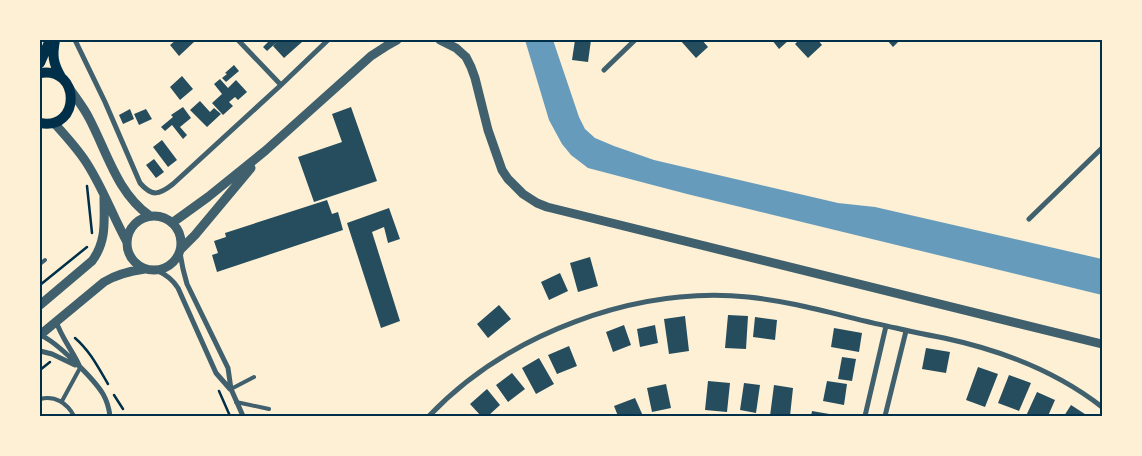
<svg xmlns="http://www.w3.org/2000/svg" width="1142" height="456" font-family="Cabin,sans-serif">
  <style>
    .water { fill: #669bbc }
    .building { fill: #264d5e }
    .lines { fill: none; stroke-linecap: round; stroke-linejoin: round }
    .path { stroke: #003049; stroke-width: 2.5 }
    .service { stroke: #3f606c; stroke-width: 4 }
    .minor { stroke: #3f606c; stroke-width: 5 }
    .tertiary { stroke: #3f606c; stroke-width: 9 }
    .secondary { stroke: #003049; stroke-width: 10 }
    .neatline { fill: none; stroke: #003049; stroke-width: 2 }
  </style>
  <rect width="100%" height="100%" fill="#fdf0d5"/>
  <path class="water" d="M525 40H553L579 117 585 129 595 138 614 146 654 160 838 203 875 207 1102 259V295L687 194 588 168 571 155 562 144 549 120Z"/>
  <path class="building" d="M176 40H192L194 42 179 56 170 45Z
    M266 40H301L302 42 284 58 273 46 277 42 267 51 263 47 268 42Z
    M575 40H591L588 62 572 60Z
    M680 40H702L708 47 696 58Z
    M772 40H789L779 49Z
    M799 40H818L822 45 808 58 795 44Z
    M887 40H900L893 47Z
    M234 65 239 71 226 82 222 78 227 74 225 73Z
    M182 76 193 89 180 100 170 87Z
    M220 79 228 88 236 80 247 92 238 100 235 97 229 102 233 106 223 115 212 103 222 94 214 84Z
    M200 101 210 112 214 108 221 114 207 127 190 110Z
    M183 107 191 118 180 127 187 135 183 139 172 125 165 131 161 127 173 117 171 115Z
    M351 107 377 181 314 202 298 157 342 142 332 114Z
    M130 109 134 119 123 124 119 115Z
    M146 109 152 119 139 125 134 114Z
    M162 140 177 160 168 167 153 147Z
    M154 159 164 172 156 178 146 165Z
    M327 200 332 214 338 212 343 230 217 272 212 255 218 253 214 241 226 237 225 233Z
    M389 208 400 239 388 243 384 227 372 232 400 321 381 328 347 223Z
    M590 257 598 286 578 292 570 263Z
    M560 273 568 291 549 300 541 282Z
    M499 305 511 319 488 338 477 324Z
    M728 315 748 316 746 349 725 348Z
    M685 316 689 351 669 354 664 319Z
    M755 317 777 320 775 340 753 337Z
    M624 325 631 345 613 352 606 332Z
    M655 325 658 343 640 347 637 329Z
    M834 328 862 333 859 352 831 347Z
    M569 346 577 366 557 374 548 355Z
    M926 348 950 352 946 373 922 369Z
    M842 357 856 359 852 381 838 379Z
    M539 358 554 384 536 394 522 368Z
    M978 367 998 374 985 407 966 400Z
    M512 373 525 389 508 402 496 385Z
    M1009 375 1031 383 1019 411 998 403Z
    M708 381 730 383 727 412 705 410Z
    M827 381 847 384 844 405 823 401Z
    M744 383 760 385 756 413 740 410Z
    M666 384 671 408 652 412 647 388Z
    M774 385 793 388 790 416H770Z
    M487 389 500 405 488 416H481L470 404Z
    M1037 392 1055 400 1048 416H1026Z
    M635 398 643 416H618L614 406Z
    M1071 405 1088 416H1064Z
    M812 411 835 415V416H811Z"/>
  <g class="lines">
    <path class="path" d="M87 186 92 233
      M40 285 87 247
      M75 338C90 351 98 367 108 384
      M40 370 50 362
      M219 391 230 416
      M114 395 123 409"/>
    <path class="service" d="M40 264 45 260
      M231 389 254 377
      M40 399C55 395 67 403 74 416
      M62 401 80 368
      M236 402 269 409"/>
    <path class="minor" d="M75 40 105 102 140 183C152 197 159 195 173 184L281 85 328 40
      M238 40 281 85
      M604 70 635 40
      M1029 219 1102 148
      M180 253 183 269 187 284 228 368 231 389 243 416
      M158 271C167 275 173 280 178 288L216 373 230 389
      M56 321C61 337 72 350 79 365
      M40 335C56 341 94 379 103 394 107 401 109 408 110 416
      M40 351 52 354 75 365
      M429 416C507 334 635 286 748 297 798 302 847 318 896 328 912 332 928 335 944 338 1000 350 1056 371 1102 407
      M865 416 886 326
      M885 416 906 331"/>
    <path class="tertiary" d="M440 40 456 48 466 57 471 67 475 78 488 130 502 170 508 179 523 194 537 203 547 207 1102 344
      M70 89C76 98 84 108 89 118 107 152 117 193 150 216
      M54 123C65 135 75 146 84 159 102 185 112 215 127 242
      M127 243a27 27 0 1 1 54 0a27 27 0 1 1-54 0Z
      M172 223 208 197 265 151 371 56 388 45 397 40
      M181 249 195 235 251 168
      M40 305 92 261C107 241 104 221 104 197
      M40 335 104 282C117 274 130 271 145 269"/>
    <path class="secondary" d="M55 40C52 56 53 63 61 77
      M40 63 50 40
      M40 73C81 66 81 131 40 123"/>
  </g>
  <rect width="1142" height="456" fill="none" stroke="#fdf0d5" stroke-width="82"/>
  <rect x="41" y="41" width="1060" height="374" class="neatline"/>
</svg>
